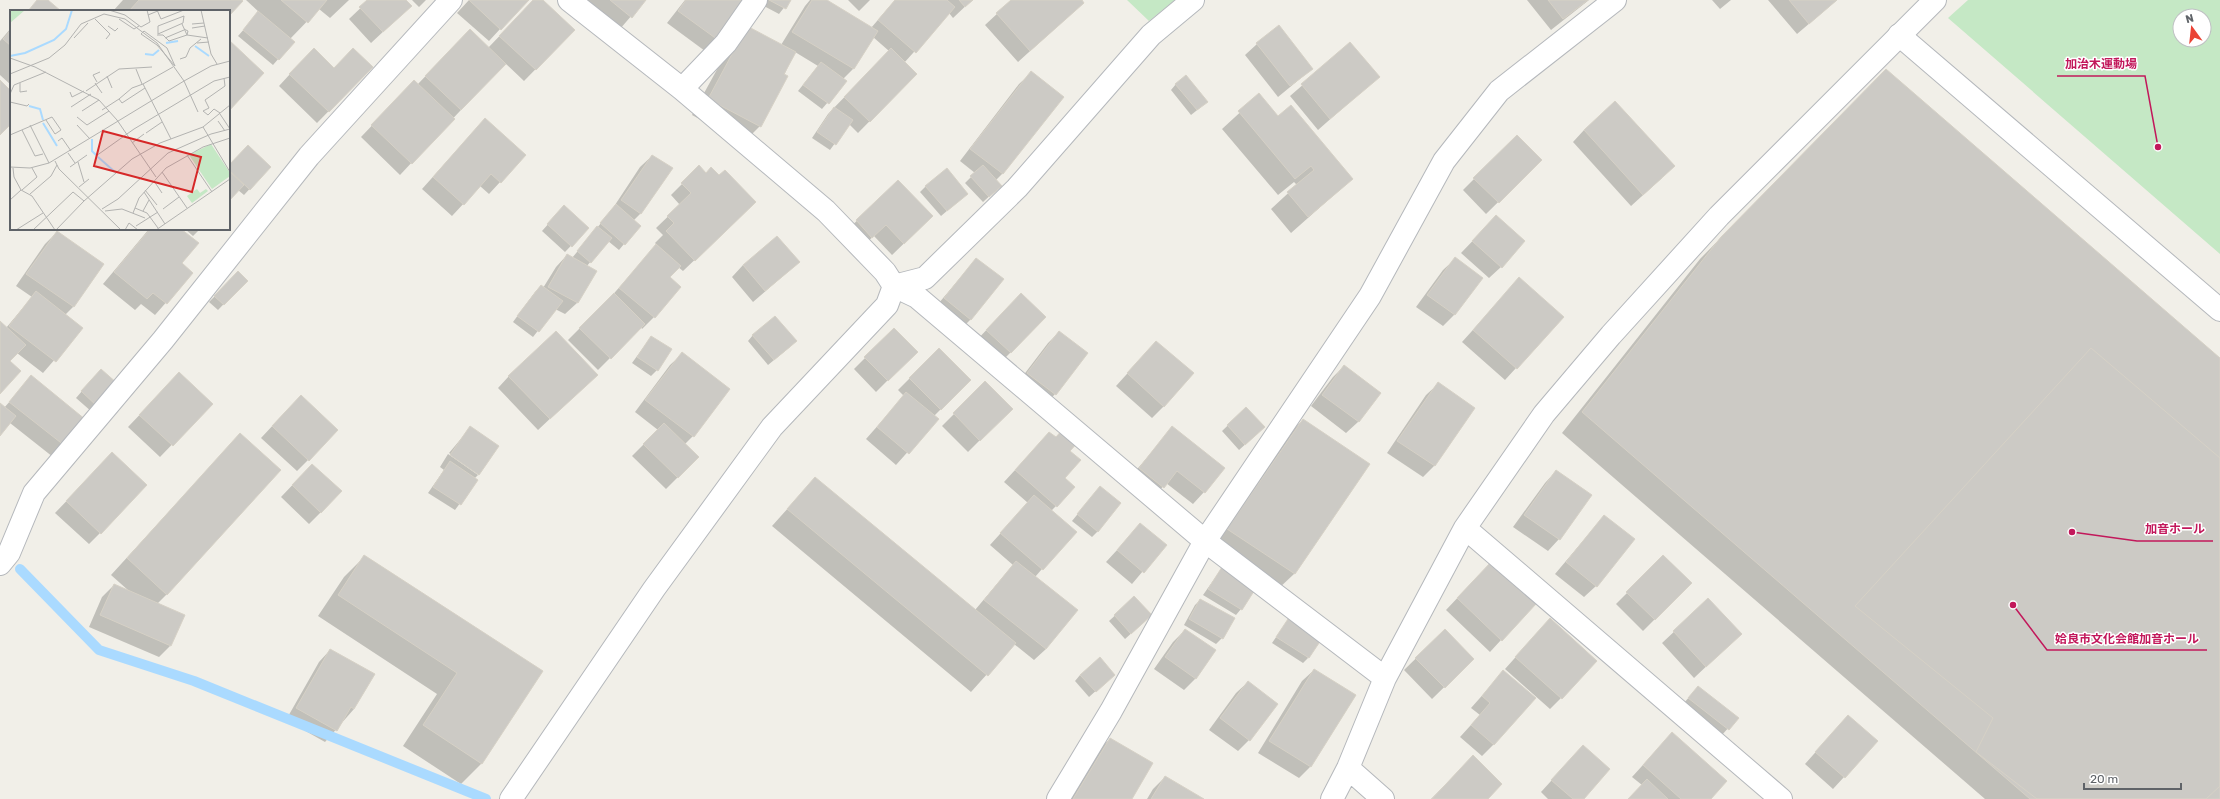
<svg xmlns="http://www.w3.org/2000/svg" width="2220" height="799" font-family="Rubik,'Noto Sans JP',sans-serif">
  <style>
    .green { fill: #c5e8c5; fill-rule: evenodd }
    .shadow { fill: #0003 }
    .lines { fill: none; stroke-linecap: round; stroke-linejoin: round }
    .stream { stroke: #aadaff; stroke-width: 10 }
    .building { fill: #cccac5; stroke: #d6d1c6 }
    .minor-casing { stroke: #b5b8bc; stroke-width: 24 }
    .tertiary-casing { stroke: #b5b8bc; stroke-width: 24 }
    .minor { stroke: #fff; stroke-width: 22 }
    .tertiary { stroke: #fff; stroke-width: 22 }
    .inset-river { fill: none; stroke: #aadaff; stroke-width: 2 }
    .inset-road { fill: none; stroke: #b3b3b1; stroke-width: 1 }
    .view { fill: #d62828; fill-opacity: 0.15; stroke: #d62828; stroke-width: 2 }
    .inset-edge { fill: none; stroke: #5f6368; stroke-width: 2 }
    .leader { fill: none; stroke: #c2185b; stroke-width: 1.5 }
    .callout-dot { fill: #c2185b; stroke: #fff; stroke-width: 1.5 }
    .callout-label { font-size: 12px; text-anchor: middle; font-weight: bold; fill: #c2185b; stroke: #fff; stroke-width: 3; stroke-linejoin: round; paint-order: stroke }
  </style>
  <rect width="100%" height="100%" fill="#f1efe8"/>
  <path class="green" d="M1127 0H1175L1149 21Z
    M1968 0H2220V254L1948 18ZM2180 16H2204V40H2180Z"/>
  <path class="shadow" d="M123 0H241L229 15V11H113Z
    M349 0 330 18 319 9 290 39 293 42 273 65 238 36 259 12 246 0Z
    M369 0H405L399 17 371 43 349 19Z
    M412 0H426L419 7Z
    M469 0H527L489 41 457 13Z
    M534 0H542L574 30 524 81 505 63 400 175 361 137 403 93 418 84 458 42 488 48Z
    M583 0H645L620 29Z
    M685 0H739L717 40 705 51 667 23Z
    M762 0H790L779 14 760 4Z
    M810 0H825L871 28 895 0H972L953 18 949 13 904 63 916 74 858 133 849 124 830 150 812 138 828 114 889 51 873 37 853 69 843 79 846 81 822 109 798 91 818 66 795 52 760 126 743 143 692 115 731 44 781 45 805 6Z
    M848 0H870L859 11Z
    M1012 0H1080L1071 14 1018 62 985 25Z
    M1527 0H1589L1551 30Z
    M1712 0H1731L1720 9Z
    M1768 0H1837L1797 34Z
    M11 28V85L0 75V41Z
    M1257 44 1312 69 1278 97 1245 55Z
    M1350 44 1378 77 1318 130 1290 96Z
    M302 61 334 69 372 67 317 123 279 86Z
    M1031 73 1003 173 996 180 995 191 983 202 965 183 975 173 960 161 1019 84Z
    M1176 84 1201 107 1191 115 1171 90Z
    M1865 91 2220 359V799H1985L1562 433 1700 259Z
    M1259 95 1278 117 1352 179 1291 233 1271 209 1297 185 1294 182 1278 195 1222 129Z
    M1584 130 1662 178 1631 206 1573 142Z
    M474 131 525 155 489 194 480 186 452 216 422 189Z
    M1517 136 1541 160 1486 214 1463 190Z
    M652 156 641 213 634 220 624 244 619 250 608 241 586 267 595 272 577 303 565 314 555 309 533 337 513 322 535 292 541 286 543 288 556 267 567 255 572 258 611 211 640 167Z
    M229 166 270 167 244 195 238 190 229 199Z
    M699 167 743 214 683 271 678 267 669 277 680 287 654 317 642 329 641 327 598 370 568 340 608 300 657 245 655 243 663 235 656 228 680 205 671 195Z
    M898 182 920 228 892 255 874 236 860 248 845 232Z
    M926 186 961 199 941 216 920 192Z
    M559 212 588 228 565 252 542 231Z
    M1485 228 1501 267 1489 278 1461 253Z
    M149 229H180V263L192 273 155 315 141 304 135 310 103 284Z
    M185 229H200L193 236Z
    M57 232 73 307 65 315 82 328 43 373 17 353 9 361 0 392V322L6 328 32 297 16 286 45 244Z
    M976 259 971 319 959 331 933 310Z
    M1455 259 1482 278 1454 315 1443 326 1416 307 1443 270Z
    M799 262 753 302 732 277 743 265Z
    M238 273 246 281 218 310 209 302Z
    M1519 279 1516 368 1505 380 1462 342Z
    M1009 306 1045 318 999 364 975 342Z
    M894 329 916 352 876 392 854 369Z
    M1059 332 1055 394 1044 406 1016 385 1048 343Z
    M753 335 790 347 768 365 748 341Z
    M651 337 657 370 651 376 632 363Z
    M939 349 970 380 934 416 937 419 896 465 866 439 904 396 898 390Z
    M682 354 693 436 685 444 698 457 666 489 632 456 658 430 635 412 670 365Z
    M1145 354 1164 406 1152 418 1116 386Z
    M1344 366 1380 393 1358 422 1346 433 1311 406 1333 377Z
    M95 376 117 384 92 412 76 398Z
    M509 376 585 386 538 430 498 388Z
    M31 377 84 420 53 457 10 423 0 434V404L4 408Z
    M985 383 1011 409 968 452 942 426Z
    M1438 384 1473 408 1434 466 1423 477 1387 453 1426 395Z
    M168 385 211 404 160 457 128 427Z
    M289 408 308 460 297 471 261 438Z
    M1246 408 1258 433 1239 450 1222 431Z
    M1303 420 1368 464 1294 574 1277 590 1212 546 1286 436Z
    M470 428 479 474 475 478 477 480 455 510 428 493 444 470 440 467 448 454 478 475V472L449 453Z
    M1172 428 1204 492 1193 504 1166 483 1152 499 1128 480Z
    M1049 433 1069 451 1056 506 1051 511 1042 569 1035 577 1046 649 1034 660 1014 644 971 692 772 526 815 478 975 610 1013 565 990 545 1028 503 1004 482Z
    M240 434 167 594 157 604 170 646 159 657 89 627 102 597 114 585 129 591 111 575Z
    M101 465 100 533 89 544 55 513Z
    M1556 471 1559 539 1548 551 1513 527 1545 483Z
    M301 476 321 512 309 524 281 497Z
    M1095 493 1098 531 1092 537 1072 521Z
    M1604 516 1596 586 1584 597 1555 574Z
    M1140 525 1165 545 1132 584 1106 562Z
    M365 556 542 671 482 763 461 784 403 746 437 694 318 616 344 577Z
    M1664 556 1691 583 1643 631 1616 604Z
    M1222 568 1241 609 1236 615 1203 595Z
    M1479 575 1501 640 1490 652 1446 610Z
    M1134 598 1145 621 1125 639 1109 621Z
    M1200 600 1222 638 1216 644 1184 625 1195 605Z
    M1708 600 1729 645 1694 678 1662 643Z
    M1290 617 1308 658 1303 663 1272 643Z
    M1185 630 1215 651 1195 679 1184 690 1154 669 1173 642Z
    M1445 630 1473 659 1432 699 1404 670Z
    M1539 631 1561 698 1550 709 1505 669Z
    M330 650 354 709 325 742 286 720 319 662Z
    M1314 670 1355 696 1310 767 1299 778 1258 753 1302 681Z
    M1503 672 1494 744 1482 756 1460 737 1480 715 1471 708Z
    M1080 675 1108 680 1089 697 1075 681Z
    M1248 682 1249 740 1238 751 1209 730 1236 693Z
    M1698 687 1737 718 1722 735 1683 704Z
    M1837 728 1844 777 1833 789 1805 764Z
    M1672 733 1710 799H1629L1642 785 1632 777Z
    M1110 739 1131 799H1070L1098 750Z
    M1473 757 1486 799H1431Z
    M1572 758 1582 799H1548L1541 792Z
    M1165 777 1202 799H1147L1153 789Z"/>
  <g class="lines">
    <path class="stream" d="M20 569 99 650 194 681 486 799"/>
  </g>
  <path class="building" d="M37 0H48L61 11H28Z
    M139 0H242L243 1 229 16V11H129Z
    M281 0H327L308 23Z
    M367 0H406L412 6 383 32 359 7Z
    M469 0H529L501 30Z
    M533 0H543L575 30 536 70 499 36Z
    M610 0H646L632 18Z
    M686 0H741L746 4 718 40 678 11Z
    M769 0H791L786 9Z
    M812 0H827L878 31 854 69 792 32Z
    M895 0H947L955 7 916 53 878 20Z
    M959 0H973L965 7Z
    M1011 0H1082L1084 3 1030 51 996 13Z
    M1548 0H1588L1563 19Z
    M1789 0H1837L1809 24Z
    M258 11 295 42 279 60 243 30Z
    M1279 25 1313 69 1290 86 1256 43Z
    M747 26 796 52 784 74 788 76 761 127 708 99Z
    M470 29 506 64 461 110 425 76Z
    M11 30V46L3 39Z
    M229 40 264 73 229 111Z
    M1350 42 1380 77 1330 119 1301 84Z
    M314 48 334 68 353 48 373 67 329 112 289 74Z
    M891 48 917 74 870 122 844 97Z
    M821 62 847 81 829 104 803 85Z
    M1886 69 2220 358V799H2030L1582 412 1721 237Z
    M1031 71 1064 97 1003 174 970 149Z
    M1186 75 1208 102 1197 110 1175 84Z
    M0 80 11 91V124L0 135Z
    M414 80 455 119 412 164 371 125Z
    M1259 93 1278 116 1291 105 1353 179 1308 217 1287 192 1314 170 1311 166 1295 179 1238 111Z
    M1615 101 1675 166 1643 195 1584 130Z
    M834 107 853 120 836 145 817 132Z
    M485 118 526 155 501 183 491 174 464 205 433 177Z
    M1517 135 1542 160 1499 203 1473 178Z
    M248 145 271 167 250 190 229 170V165Z
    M652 155 673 168 641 214 621 200Z
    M699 165 706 173 711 167 719 175 725 170 756 202 695 261 666 231 674 223 667 216 691 193 681 183Z
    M983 165 1002 186 989 197 970 176Z
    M947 168 968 194 947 211 925 186Z
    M229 171 244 185 229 201Z
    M898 180 933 216 904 244 886 225 872 238 856 220Z
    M616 204 641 226 625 245 600 223Z
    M564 205 589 228 572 247 547 224Z
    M1496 215 1525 241 1502 268 1472 241Z
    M597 226 612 238 591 263 577 251Z
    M150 229H181L199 243 182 263 193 273 167 304 153 293 147 299 114 272Z
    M57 231 104 264 74 307 26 274Z
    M777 236 800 262 765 291 743 265Z
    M656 244 681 266 670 277 681 287 655 318 619 288Z
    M567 254 597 271 578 303 548 287Z
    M1455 257 1483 278 1455 315 1427 295Z
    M976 258 1004 279 971 320 944 298Z
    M238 271 248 281 224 305 214 296Z
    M1519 277 1564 317 1517 369 1473 330Z
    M541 285 563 301 539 332 517 316Z
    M36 291 83 328 56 362 9 326Z
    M614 293 645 324 611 359 579 328Z
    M1021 293 1046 317 1011 353 986 330Z
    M775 316 797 341 774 360 752 335Z
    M0 321 26 345 10 361 21 371 0 394Z
    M894 328 918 352 888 381 864 357Z
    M556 331 598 375 550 419 508 376Z
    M1059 331 1088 353 1056 395 1027 373Z
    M651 336 672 349 658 371 637 357Z
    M1156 341 1194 373 1164 407 1127 373Z
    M939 348 971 380 941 410 909 378Z
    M2091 348 2220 458V786L2206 799H2037L1976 752 1993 718 1855 606Z
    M682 352 730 389 694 437 645 400Z
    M1344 365 1381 393 1359 422 1322 395Z
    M101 369 118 384 98 407 81 391Z
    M179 372 213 404 173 446 139 415Z
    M31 375 86 420 65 446 9 402Z
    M985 381 1013 409 980 441 953 413Z
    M1438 382 1475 408 1435 466 1397 441Z
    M906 392 939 419 909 454 877 427Z
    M301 395 338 430 309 461 272 426Z
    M0 403 16 416 0 436Z
    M1246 407 1265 427 1245 445 1227 425Z
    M1303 419 1370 464 1295 574 1227 529Z
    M664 423 699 457 678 478 643 444Z
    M470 426 499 446 479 475 450 455Z
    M1172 426 1225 468 1205 493 1177 471 1164 488 1139 468Z
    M1064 428 1079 441 1070 451 1081 460 1065 478 1075 487 1057 507 1015 470 1049 432 1056 437Z
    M240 433 281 470 167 595 127 558Z
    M112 452 147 485 101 534 66 501Z
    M450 461 478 480 461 505 433 487Z
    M312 464 342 491 321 513 292 485Z
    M1556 470 1592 495 1560 540 1524 515Z
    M815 477 1016 643 988 676 787 509Z
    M1100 486 1121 503 1098 532 1077 514Z
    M1034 495 1077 532 1043 570 1000 533Z
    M1604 515 1635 539 1597 587 1566 562Z
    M1140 523 1167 545 1144 573 1117 550Z
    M364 555 543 671 482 764 423 725 457 673 338 595Z
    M1663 555 1692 583 1655 620 1626 592Z
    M1016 561 1078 610 1046 649 984 600Z
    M1491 562 1536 604 1502 641 1457 598Z
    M1222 567 1256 588 1242 610 1208 589Z
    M114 584 185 615 171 646 100 615Z
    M1134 596 1152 615 1131 634 1114 615Z
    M1708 598 1742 634 1706 667 1673 631Z
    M1200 599 1235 618 1223 639 1189 619Z
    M1290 616 1323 637 1309 658 1276 637Z
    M1550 618 1597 661 1562 699 1515 657Z
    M1185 629 1216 650 1196 679 1165 657Z
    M1445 629 1474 659 1445 688 1415 658Z
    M330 649 375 674 354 709 351 707 337 731 296 708Z
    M1100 657 1115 675 1096 692 1080 675Z
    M1314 669 1356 695 1311 767 1269 741Z
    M1503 670 1536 698 1494 745 1471 725 1490 703 1482 696Z
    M1248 681 1278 704 1250 741 1220 718Z
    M1698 686 1739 718 1729 730 1688 698Z
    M1848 715 1878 741 1845 778 1815 752Z
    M1672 732 1727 781 1711 799H1681L1643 765Z
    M1110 738 1153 763 1132 799H1073Z
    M1583 745 1610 769 1584 799H1573L1551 780Z
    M1473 755 1502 784 1488 799H1432Z
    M1165 776 1204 799H1151Z
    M1647 779 1668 799H1628Z"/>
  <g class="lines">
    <g class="minor-casing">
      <path id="minor" d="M569 0 682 89 826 211 885 272 894 286 917 297 1205 541 1385 678
        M682 89 726 43 756 0
        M894 286 925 278 1017 188 1151 35 1193 0
        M1465 528 1781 799
        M0 564 9 553 34 493 163 340 309 156 451 0
        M1348 768 1383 799
        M511 799 654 589 772 427 887 305 894 286
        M1058 799 1111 711 1205 541 1370 296 1444 161 1499 91 1615 0
        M1332 799 1348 768 1385 678 1465 528 1544 414 1611 335 1719 216 1935 0"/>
    </g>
    <g class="tertiary-casing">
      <path id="tertiary" d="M1899 35 2220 310"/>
    </g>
    <use href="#minor" class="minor"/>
    <use href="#tertiary" class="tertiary"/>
  </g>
  <g transform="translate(10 10)">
    <rect width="220" height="220" fill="#f1efe8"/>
    <path d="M0 0H15L0 13ZM201 134 220 163V166L202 179 179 145ZM187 179 190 183 196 179 198 181 182 193 177 186Z" fill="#c5e8c5"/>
    <path class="inset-river" d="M156 33 168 31M185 36 199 46M135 44 143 45 149 40M0 46 15 43 44 30 56 19 62 0M19 96 30 99 33 110M33 113 47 136M82 129V141L86 145M88 147 105 162"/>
    <path class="inset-road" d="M99 0 115 5 131 17 140 12 137 0M147 0 151 9 174 0M191 0 201 44 207 54M138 5 150 0M174 6 173 13 148 24V16ZM85 9 100 24 96 29M109 9 124 19 129 16M182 14 194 13M98 16 105 21 108 18M182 18 195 16M174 19 178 21 177 25 198 28M134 21 157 38 165 56 147 35 131 24ZM147 25H153L159 31 177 25 172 14M64 28 78 13M155 28 174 20M187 33 199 32M0 48 25 57M170 49 176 47 180 38 191 29M25 57 89 90 107 110 146 167M126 59 132 74M0 64 39 48 55 35 71 14 94 4 115 9 147 33 174 71 201 56 220 51M97 66 102 78M87 72 83 65 90 62M10 73V82L17 81M85 73 92 83M133 74 161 129M76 81 109 59 142 57M60 82 62 87 74 81M0 84 4 75 36 62M109 89 122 78 133 74 163 57M0 92 17 96 19 94M61 97 81 84M92 100 109 89 112 93 135 78M72 101 89 90M210 103 204 99 198 105 193 101 199 98 195 90 215 76 214 68M210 104 220 119M67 107 77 115 99 101M208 111 215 121M20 115 39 153M67 115 80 129M193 117 220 162M12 120 25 146 33 144M136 123 152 112M0 125 42 107 51 120 45 124 36 110M48 131 52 128 61 141M122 133 134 124M58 143 65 153M177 145 202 182M86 146 124 119 204 71 220 67M45 151 49 159 111 220M68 152 74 172M0 157 20 158 39 153 174 71 188 102M60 157 77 145M3 158 4 167 11 180 22 186 45 220M152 162 177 198M144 171 152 183M69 177 79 169M12 180 27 167 22 158M135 180 147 195M134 182 155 214M20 184 41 166 47 155M0 190 11 180M125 198 137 203 148 218M92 199 108 189 158 143 201 124 220 119M153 199 169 187M95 201 112 199 135 208M133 201 139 190M123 203 129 188 156 158 193 137 220 128M126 216 148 202M6 220 33 203M23 220 63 182 74 191M46 220 74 191 122 149 150 133 193 117 220 95M115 220 119 213 128 220M146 220 220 169"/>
    <path class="view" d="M93 121 191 147 182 182 84 156Z"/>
    <rect width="220" height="220" class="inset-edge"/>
  </g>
  <path class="leader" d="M2158 147L2145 76H2057M2072 532L2137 541H2213M2013 605L2047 650H2207"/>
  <g class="callout-dot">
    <circle cx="2158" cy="147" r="4"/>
    <circle cx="2072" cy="532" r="4"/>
    <circle cx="2013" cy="605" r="4"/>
  </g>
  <g class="callout-label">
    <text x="2101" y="68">加治木運動場</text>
    <text x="2175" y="533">加音ホール</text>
    <text x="2127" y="643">姶良市文化会館加音ホール</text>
  </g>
  <g transform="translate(2192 28) rotate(345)"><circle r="19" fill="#ffffff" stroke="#bfc1c3"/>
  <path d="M0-3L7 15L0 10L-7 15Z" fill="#ea4335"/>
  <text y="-6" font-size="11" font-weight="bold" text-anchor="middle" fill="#5f6368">N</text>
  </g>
  <path d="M2084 783v6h97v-6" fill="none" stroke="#5f6368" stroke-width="2"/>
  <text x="2090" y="783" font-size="12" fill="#5f6368" stroke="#ffffff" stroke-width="3" paint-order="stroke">20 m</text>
</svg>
